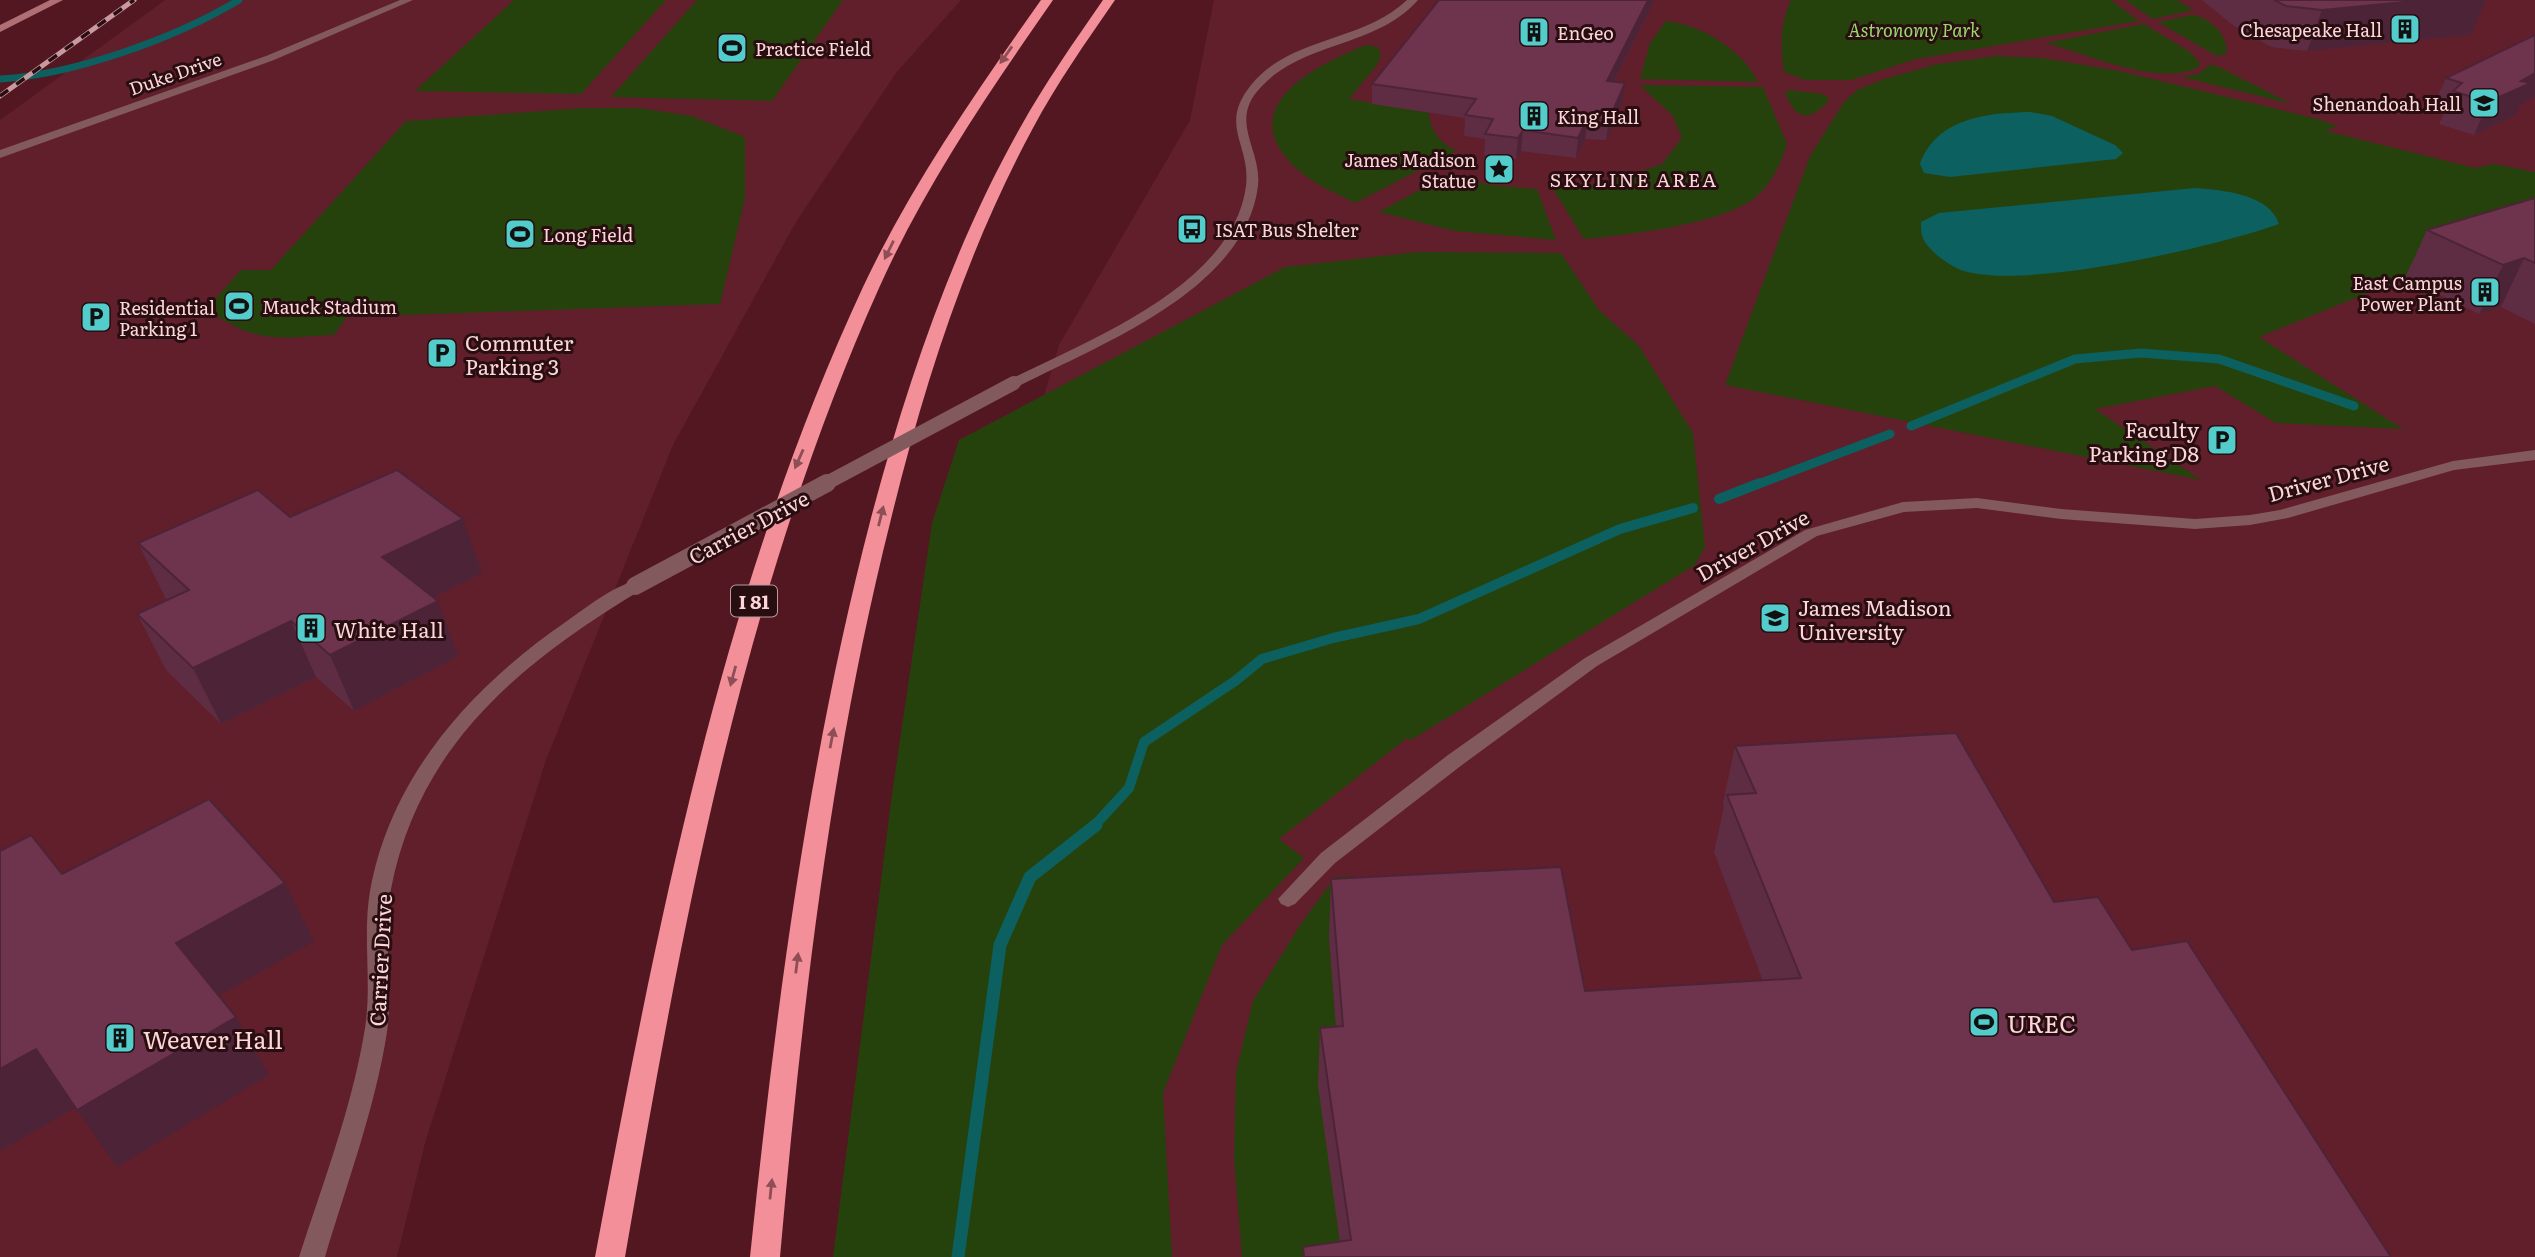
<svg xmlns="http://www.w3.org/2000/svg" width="2535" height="1257" font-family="Literata,serif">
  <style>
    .built { fill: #611e2b }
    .green { fill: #25420c }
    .water { fill: #0c6060 }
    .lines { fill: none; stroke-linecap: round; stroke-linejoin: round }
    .stream-far3 { stroke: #0c6060; stroke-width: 7 }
    .stream-far2 { stroke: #0c6060; stroke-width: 9 }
    .stream-far1 { stroke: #0c6060; stroke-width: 10 }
    .stream { stroke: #0c6060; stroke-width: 13 }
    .minor { fill: #82595c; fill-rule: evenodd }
    .tertiary { fill: #82595c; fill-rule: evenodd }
    .secondary { fill: #b06f75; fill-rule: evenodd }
    .motorway { fill: #f38f99; fill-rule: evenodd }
    .rail-casing { stroke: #c89a9f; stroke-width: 5 }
    .rail { stroke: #280e11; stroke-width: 3.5; stroke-dasharray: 10; stroke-linecap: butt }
    .tertiary-bridge-far1 { stroke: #82595c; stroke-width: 14 }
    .tertiary-bridge { stroke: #82595c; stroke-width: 18 }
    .wall { fill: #5f2d43 }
    .shaded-wall { fill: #4d2437 }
    .building { fill: #6e344e; stroke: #4d2437; stroke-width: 2 }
    .oneway { fill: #8e4e55 }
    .labels { text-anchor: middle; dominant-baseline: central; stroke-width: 6; stroke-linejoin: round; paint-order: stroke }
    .far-park-label { font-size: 18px; font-style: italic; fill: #9bd96f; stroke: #280e11 }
    .far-poi-label { font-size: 18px; fill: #fed6d9; stroke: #280e11; text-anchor: start }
    .far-street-label { font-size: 18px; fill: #fed6d9; stroke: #280e11 }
    .far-neighbourhood-label { font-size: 19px; letter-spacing: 2px; fill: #fed6d9; stroke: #280e11 }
    .shield { fill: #280e11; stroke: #be9a9d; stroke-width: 2 }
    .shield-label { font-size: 19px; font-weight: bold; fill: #fed6d9 }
    .poi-label { font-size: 21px; fill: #fed6d9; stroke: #280e11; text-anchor: start }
    .street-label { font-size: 21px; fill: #fed6d9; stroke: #280e11 }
    .near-poi-label { font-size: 24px; fill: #fed6d9; stroke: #280e11; text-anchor: start }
  </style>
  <rect width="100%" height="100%" fill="#531721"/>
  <path class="built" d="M165 0H961L896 73 796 222 673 445 546 760 425 1143 397 1257H0V120Z
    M1214 0H2535V1257H992L1038 416 1059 345 1190 120Z"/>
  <path class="green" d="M514 0H666L581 94 415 91Z
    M697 0H843L772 101 611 97Z
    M1791 0H2111L2139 21 1916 59 1851 80H1805L1784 72C1780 45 1780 25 1791 0Z
    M2125 0H2177L2193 10 2153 19Z
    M2192 15C2209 16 2230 37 2226 54L2217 56 2158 22Z
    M1666 21C1703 25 1742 50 1758 82L1640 79 1650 43Z
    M2144 24 2190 52 2200 63 2199 67C2157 88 2087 53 2045 43Z
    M1366 45 1378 47 1381 55 1377 65 1349 99 1429 113C1430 131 1440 142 1456 151L1355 203C1338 194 1318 186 1303 174 1227 112 1310 67 1366 45Z
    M1997 56 2042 58 2119 71 2318 119 2337 126 2326 131 2475 168 2494 164 2535 172V238L2405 278 2259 337 2403 429 2276 423 2215 386 2095 409 2201 480 1725 385 1810 156 1844 102 1857 90 1884 79 1938 64Z
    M2210 65 2217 66 2292 104 2182 77 2198 74Z
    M1640 85 1763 87 1787 144C1781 163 1773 181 1758 195 1727 224 1627 235 1584 239L1553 189 1606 183 1662 164 1682 138 1673 116Z
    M1789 90 1823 94 1830 99C1811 121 1796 123 1785 92Z
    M583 108H639L692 116 745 137V198L720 304 347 317 334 335C285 337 259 345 216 315L214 300 241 270H271L406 121Z
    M1447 175 1490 185 1537 189 1556 240 1455 231 1379 212Z
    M1417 252 1561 253 1599 310 1639 346 1693 433 1705 547 1695 565 1411 740 1407 738 1279 839 1304 858 1222 945 1163 1093 1172 1257H833L892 794 932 523 959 440 1285 267Z
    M1351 876 1375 934 1329 938 1340 1073 1342 1257H1242L1234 1158 1236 1072 1253 1001 1300 925 1335 877Z"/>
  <path class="water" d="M2030 112 2052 116 2115 145 2123 153 2116 159 1950 177 1924 173 1920 164C1937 118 1986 113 2030 112Z
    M2195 188C2222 190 2270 194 2279 224 2214 247 2028 290 1964 271 1951 267 1928 251 1923 238 1921 234 1921 226 1921 222L1939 213Z"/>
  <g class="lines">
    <path class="stream-far3" d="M0 79C73 75 176 38 239 0"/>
    <path class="stream-far2" d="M1911 426 2075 359 2141 353 2219 359 2354 406
      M1756 485 1890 434"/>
    <path class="stream-far1" d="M1719 499 1760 483
      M1094 826 1129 788 1144 742 1235 681 1262 659 1333 638 1419 619 1620 529 1693 508"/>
    <path class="stream" d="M958 1257 1000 945 1030 877 1096 825"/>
    <path class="minor" d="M400 0H413L274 60 0 158V150L266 56Z
      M2535 450V460L2454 470 2288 518 2250 525 2195 529 2061 519 1977 508 1904 512 1817 536 1597 666 1462 765 1335 863 1295 904 1288 907 1281 904 1278 899 1321 853 1448 755 1585 658 1805 530 1903 502 1977 498 2061 509 2195 519 2250 515 2280 510 2453 461Z"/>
    <path class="tertiary" d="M1407 0H1418C1377 47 1305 41 1262 86 1227 121 1262 148 1258 186 1245 290 1101 344 1019 386H1009V380C1088 340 1233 286 1246 186 1251 144 1218 126 1251 85 1289 37 1363 42 1407 0Z
      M635 581 643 586 641 590C522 662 419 744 391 889 382 936 394 985 387 1032 375 1109 347 1183 325 1257H299C323 1183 351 1110 364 1034 373 987 362 938 370 891 391 775 472 686 567 621 587 607 612 587 635 581Z"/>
    <path class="secondary" d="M50 0H63L0 32V25Z"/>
    <path class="motorway" d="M1041 0H1053C989 92 925 185 879 288 741 596 682 927 625 1257H595C657 927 720 594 863 287 911 185 976 92 1041 0Z
      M1103 0H1115C1086 42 1057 83 1033 128 967 250 924 384 891 519 830 761 802 1009 780 1257H750C776 1008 808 760 871 518 907 383 952 249 1020 128 1045 83 1074 42 1103 0Z"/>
    <g class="rail-casing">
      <path id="rail" d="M0 96 134 0"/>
    </g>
    <use href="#rail" class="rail"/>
    <path class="tertiary-bridge-far1" d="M823 485 1014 383"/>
    <path class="tertiary-bridge" d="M635 586 827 483"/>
  </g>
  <path class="wall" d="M1439 0H1655L1614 82 1622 103 1606 140 1585 139 1576 158 1521 151 1516 159 1484 155 1485 139 1464 136 1465 118 1372 104V84Z
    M2202 0H2486L2471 35 2307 51 2271 47 2234 26Z
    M2535 35 2520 105 2516 115 2474 135 2439 124 2444 113 2432 109 2446 78Z
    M2535 198V324L2501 307 2479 314 2405 278 2427 230Z
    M290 517 482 573 433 597 458 656 354 711 316 677 221 724 166 670 137 614 168 600 165 597 138 543Z
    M1735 746 2054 902 2132 950 2391 1257H1303V1247L1340 1242 1318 1086 1320 1028 1336 1027 1329 937 1331 879 1585 991 1763 981 1714 852 1724 807 1723 803Z"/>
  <path class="shaded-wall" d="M1648 0H1655L1604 101 1607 81Z
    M2425 0H2486L2471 35 2307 51 2322 10Z
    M2535 73V97L2520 105 2516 115 2474 135 2488 102 2521 81Z
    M1625 83 1622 103 1606 140 1609 120Z
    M1588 118 1585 139 1576 158 1578 138Z
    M1523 130 1521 151 1516 159 1518 138Z
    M2524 258 2501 307 2479 314 2503 265Z
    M463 519 482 573 404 612 382 557Z
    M438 601 458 656 354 711 330 655Z
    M291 621 316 677 221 724 193 668Z
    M285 883 314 941 210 1001 176 943Z
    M236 1017 269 1075 117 1167 77 1110Z
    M36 1049 76 1107 0 1151V1069Z"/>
  <path class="building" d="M1439 0H1648L1607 81 1625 83 1609 120 1588 118 1578 138 1523 130 1518 138 1485 134 1493 119 1465 115 1476 99 1372 84Z
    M2274 0H2425L2322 10 2286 6Z
    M2535 35V73L2521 81 2531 83 2488 102 2453 91 2462 83 2446 78Z
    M2535 198V263L2524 258 2503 265 2427 230Z
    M397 470 463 519 382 557 438 601 330 655 291 621 193 668 137 614 189 590 138 543 258 490 290 517Z
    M1956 733 2054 902 2098 897 2132 950 2187 941 2391 1257H1304L1303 1247 1351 1240 1320 1028 1343 1026 1331 879 1561 867 1585 991 1801 978 1727 795 1756 793 1735 746Z
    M209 799 285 883 176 943 236 1017 77 1110 36 1049 0 1069V851L31 835 62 874Z"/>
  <defs><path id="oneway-solid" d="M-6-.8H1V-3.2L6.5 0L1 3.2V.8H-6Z" transform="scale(1.75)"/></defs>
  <g class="oneway">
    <use href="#oneway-solid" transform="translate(1006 55) rotate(125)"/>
    <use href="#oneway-solid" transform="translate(889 250) rotate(116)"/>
    <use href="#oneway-solid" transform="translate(799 459) rotate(114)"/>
    <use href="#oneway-solid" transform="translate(881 516) rotate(-76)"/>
    <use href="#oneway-solid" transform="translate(733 676) rotate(105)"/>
    <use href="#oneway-solid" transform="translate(832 738) rotate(-79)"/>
    <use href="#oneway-solid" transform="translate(797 963) rotate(-83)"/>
    <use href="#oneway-solid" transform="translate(771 1189) rotate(-84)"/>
  </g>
  <defs>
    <g id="building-square" transform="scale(1.575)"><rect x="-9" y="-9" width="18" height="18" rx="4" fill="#53cdcb" stroke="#280e11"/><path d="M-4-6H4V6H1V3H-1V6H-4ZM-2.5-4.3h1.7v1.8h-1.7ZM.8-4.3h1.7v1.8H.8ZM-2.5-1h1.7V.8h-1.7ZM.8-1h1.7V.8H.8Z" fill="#111"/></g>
    <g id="stadium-square" transform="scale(1.575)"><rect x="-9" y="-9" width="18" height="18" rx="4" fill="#53cdcb" stroke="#280e11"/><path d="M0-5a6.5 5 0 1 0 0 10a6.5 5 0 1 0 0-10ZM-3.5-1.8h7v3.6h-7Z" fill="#111"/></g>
    <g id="university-square" transform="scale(1.575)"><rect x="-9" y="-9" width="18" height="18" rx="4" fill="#53cdcb" stroke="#280e11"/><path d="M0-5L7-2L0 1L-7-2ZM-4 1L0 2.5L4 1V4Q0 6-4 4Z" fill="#111"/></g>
    <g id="sight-square" transform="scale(1.575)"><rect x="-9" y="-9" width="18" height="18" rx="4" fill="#53cdcb" stroke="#280e11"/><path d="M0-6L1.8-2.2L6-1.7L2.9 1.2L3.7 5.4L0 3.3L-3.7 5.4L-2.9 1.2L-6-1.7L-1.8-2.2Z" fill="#111"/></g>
    <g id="bus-square" transform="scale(1.575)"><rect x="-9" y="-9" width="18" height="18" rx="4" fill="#53cdcb" stroke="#280e11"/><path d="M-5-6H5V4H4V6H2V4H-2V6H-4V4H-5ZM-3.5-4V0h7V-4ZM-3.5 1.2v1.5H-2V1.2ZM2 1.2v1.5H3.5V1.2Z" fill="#111"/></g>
    <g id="parking-square" transform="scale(1.575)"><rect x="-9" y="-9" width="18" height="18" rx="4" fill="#53cdcb" stroke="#280e11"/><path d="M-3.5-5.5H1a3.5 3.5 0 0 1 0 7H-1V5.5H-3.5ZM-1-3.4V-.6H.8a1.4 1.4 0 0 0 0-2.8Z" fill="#111"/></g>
  </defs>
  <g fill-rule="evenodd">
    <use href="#building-square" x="2405" y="29"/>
    <use href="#building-square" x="1534" y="32"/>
    <use href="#stadium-square" x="732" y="48"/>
    <use href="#university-square" x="2484" y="103"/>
    <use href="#building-square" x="1534" y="116"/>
    <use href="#sight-square" x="1499" y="169"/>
    <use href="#bus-square" x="1192" y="229"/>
    <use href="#stadium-square" x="520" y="234"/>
    <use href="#building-square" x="2485" y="292"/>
    <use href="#stadium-square" x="239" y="306"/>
    <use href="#parking-square" x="96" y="317"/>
    <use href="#parking-square" x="442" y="353"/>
    <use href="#parking-square" x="2222" y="440"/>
    <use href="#university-square" x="1775" y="618"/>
    <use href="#building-square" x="311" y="628"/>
    <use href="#stadium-square" x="1984" y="1022"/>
    <use href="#building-square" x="120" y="1038"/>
  </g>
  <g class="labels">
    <g class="far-park-label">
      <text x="1914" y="29">Astronomy Park</text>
    </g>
    <g class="far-poi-label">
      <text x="2382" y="29" text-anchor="end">Chesapeake Hall</text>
      <text x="1557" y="32">EnGeo</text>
      <text x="755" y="48">Practice Field</text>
      <text x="2461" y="103" text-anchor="end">Shenandoah Hall</text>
      <text x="1557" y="116">King Hall</text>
      <text x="1476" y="159" text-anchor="end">James Madison<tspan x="1476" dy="21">Statue</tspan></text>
      <text x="1215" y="229">ISAT Bus Shelter</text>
      <text x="543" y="234">Long Field</text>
      <text x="2462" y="282" text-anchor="end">East Campus<tspan x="2462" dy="21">Power Plant</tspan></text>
      <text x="262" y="306">Mauck Stadium</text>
      <text x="119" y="307">Residential<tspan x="119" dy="21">Parking 1</tspan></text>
    </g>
    <g class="far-street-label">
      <text transform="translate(175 73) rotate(-19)">Duke Drive</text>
    </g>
    <g class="far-neighbourhood-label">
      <text x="1634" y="179">SKYLINE AREA</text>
    </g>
    <rect class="shield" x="731" y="585.5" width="46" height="31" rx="5"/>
    <g class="shield-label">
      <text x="754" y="601">I 81</text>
    </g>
    <g class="poi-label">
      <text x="465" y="341">Commuter<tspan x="465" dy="24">Parking 3</tspan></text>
      <text x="2199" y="428" text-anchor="end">Faculty<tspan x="2199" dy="24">Parking D8</tspan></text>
      <text x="1798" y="606">James Madison<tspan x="1798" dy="24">University</tspan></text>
      <text x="334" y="628">White Hall</text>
    </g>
    <g class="street-label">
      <text transform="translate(2328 477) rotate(-15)">Driver Drive</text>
      <text transform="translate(748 526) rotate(-28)">Carrier Drive</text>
      <text transform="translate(1752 544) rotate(-29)">Driver Drive</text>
      <text transform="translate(379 960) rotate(-87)">Carrier Drive</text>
    </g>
    <g class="near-poi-label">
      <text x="2007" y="1022">UREC</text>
      <text x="143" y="1038">Weaver Hall</text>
    </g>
  </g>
</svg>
